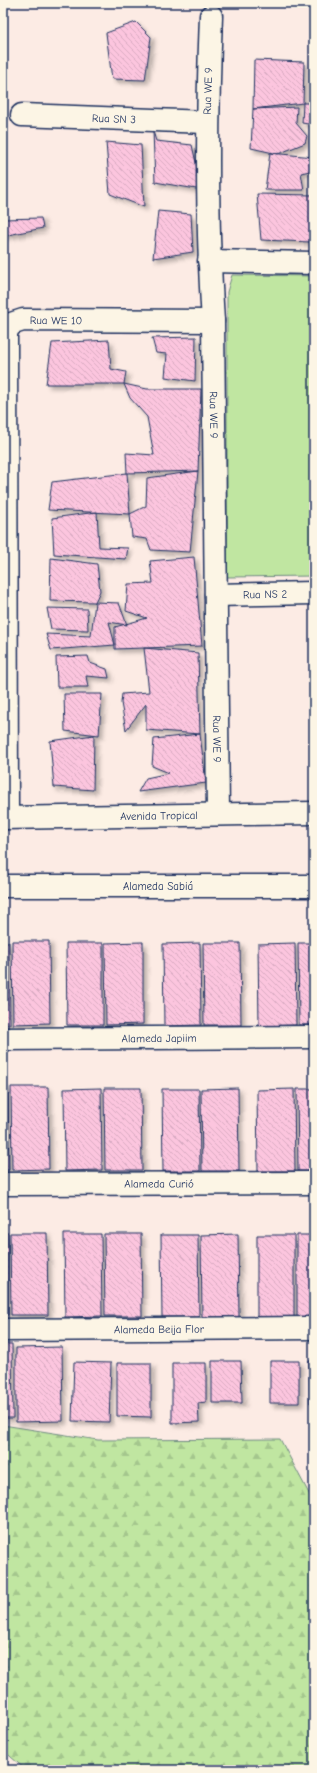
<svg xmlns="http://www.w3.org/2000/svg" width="317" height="1773" font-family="'Comic Neue',sans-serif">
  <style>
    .forest { fill: url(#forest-firs); stroke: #6e8a80 }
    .green { fill: #c0e6a1; stroke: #6e8a80 }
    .building { fill: url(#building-back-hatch); stroke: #1b2f5e; filter: url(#shadow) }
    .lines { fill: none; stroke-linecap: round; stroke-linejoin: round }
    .minor-casing { stroke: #1b2f5e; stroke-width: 25 }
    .minor { stroke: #fcf5e5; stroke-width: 22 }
    .labels { text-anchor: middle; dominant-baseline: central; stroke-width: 3.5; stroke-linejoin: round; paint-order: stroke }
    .street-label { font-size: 11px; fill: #1b2f5e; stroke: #fcf5e5 }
  </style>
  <defs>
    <pattern id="forest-firs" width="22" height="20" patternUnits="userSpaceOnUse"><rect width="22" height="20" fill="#c0e6a1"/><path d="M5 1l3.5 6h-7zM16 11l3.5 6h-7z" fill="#a4c68d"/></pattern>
    <pattern id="building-back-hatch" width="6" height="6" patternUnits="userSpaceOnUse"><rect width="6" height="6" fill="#fcc5de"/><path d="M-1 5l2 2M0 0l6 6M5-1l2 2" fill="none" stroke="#d7aac1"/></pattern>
    <filter id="shadow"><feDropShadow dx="3.5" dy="3.5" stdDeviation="2" flood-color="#0004"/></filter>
  </defs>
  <rect width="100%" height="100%" fill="#fcebe4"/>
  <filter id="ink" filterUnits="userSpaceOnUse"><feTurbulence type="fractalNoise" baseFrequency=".025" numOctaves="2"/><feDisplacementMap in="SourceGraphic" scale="8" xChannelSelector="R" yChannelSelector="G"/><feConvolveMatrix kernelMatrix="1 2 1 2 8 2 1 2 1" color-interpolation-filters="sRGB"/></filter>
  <g filter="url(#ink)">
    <path class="forest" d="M3 1425 98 1440 280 1439 314 1503V1770H26L3 1750Z"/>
    <path class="green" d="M232 275 314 276V576L227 577V292Z"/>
    <path class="building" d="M136 22 151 37 145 80 112 79 106 33Z
      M254 60 304 62 303 103 253 109Z
      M303 103H314V125L302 123Z
      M297 107 296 123 307 136 305 143 278 154 251 148 253 109Z
      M153 131 156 141 192 145 202 190 155 182Z
      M106 142 141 145 144 207 110 194Z
      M270 153 314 157V170L301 173 304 190H265Z
      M257 194 314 195 310 242 261 240Z
      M158 211 191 214 193 252 153 258Z
      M41 218 43 228 3 236V219Z
      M196 337 195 381 165 377 167 354 156 353 152 338Z
      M109 340 111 369 126 372 124 384H46L52 343Z
      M124 384 147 389H201L198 471 127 473 126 453 154 455 147 417 130 398Z
      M198 471 190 552 151 550 147 539 132 537 130 514 146 506 147 478Z
      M127 473 130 514 48 510 52 482Z
      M97 512 99 547 128 548 126 559 54 554 52 518Z
      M194 557 202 646 115 649V627L147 618 126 611 128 584 153 583 150 561Z
      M51 558 97 564 100 591 95 602 50 601Z
      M95 602 119 603 127 625 109 622 115 645 51 650 46 634 91 636Z
      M47 608 87 609 88 630 51 629Z
      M144 648 198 653 200 734 146 730V704L126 730 121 703 122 694 149 692Z
      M88 656 90 663 107 669 109 678 86 676 88 687H57L56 657Z
      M64 694H102L99 735 65 731Z
      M200 734 206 783 138 792 146 778 169 773 152 766 154 739Z
      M94 735 93 790 54 787 50 741Z
      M12 941H49L50 1023 13 1024Z
      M3 942H9L10 1024H3Z
      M143 942V1024L106 1025 105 943Z
      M66 943H103V1025H67Z
      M200 943 201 1025 164 1026 163 944Z
      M203 943H240L241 1025H204Z
      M295 943 296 1025 259 1026 258 944Z
      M298 943H314V1025H299Z
      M3 1087H8L9 1170H3Z
      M11 1087H48L49 1169 12 1170Z
      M101 1088 102 1170 65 1171 64 1089Z
      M104 1088H141L142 1170H105Z
      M238 1088 239 1171H202L201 1089Z
      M162 1089H199L200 1171H163Z
      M294 1089 295 1171H258L257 1090Z
      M297 1089H314V1171H298Z
      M3 1233H8V1315H3Z
      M10 1233H47L48 1315H11Z
      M64 1234H101L102 1316 65 1317Z
      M104 1234H141L142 1316H105Z
      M238 1234 239 1317H202L201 1235Z
      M161 1235H198L199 1317H162Z
      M257 1235H294V1317H257Z
      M297 1235H314V1317H297Z
      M3 1344H12L13 1418H3Z
      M62 1347 63 1421 16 1422V1348Z
      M212 1361H241L242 1403H212Z
      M270 1361H299V1403H270Z
      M309 1361H314V1403H310Z
      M74 1362 111 1363 109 1422 72 1421Z
      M117 1363H151V1417L117 1416Z
      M172 1363H206V1402L198 1403 199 1422 172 1423Z"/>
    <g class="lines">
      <g class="minor-casing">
        <g id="minor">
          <path id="s1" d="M211 16C207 119 206 218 213 321L218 813"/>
          <path id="s2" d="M22 115 206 122"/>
          <path d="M209 261 314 263"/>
          <path id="s3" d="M216 595 314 593"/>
          <path id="s4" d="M3 818 314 813"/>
          <path id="s5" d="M7 818 6 332 11 324 23 320 213 321"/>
          <path id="s6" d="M3 886H314"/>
          <path id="s7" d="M3 1039 314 1037"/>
          <path id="s8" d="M3 1184 314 1183"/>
          <path id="s9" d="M3 1330 314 1328"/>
        </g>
      </g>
      <use href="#minor" class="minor"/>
    </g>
  </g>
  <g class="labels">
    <g class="street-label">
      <text transform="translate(208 91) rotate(-88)">Rua WE 9</text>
      <text stroke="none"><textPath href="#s2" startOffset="92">Rua SN 3</textPath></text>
      <text stroke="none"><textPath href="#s5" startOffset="541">Rua WE 10</textPath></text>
      <text stroke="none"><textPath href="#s1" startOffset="399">Rua WE 9</textPath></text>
      <text stroke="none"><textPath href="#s3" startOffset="49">Rua NS 2</textPath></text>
      <text stroke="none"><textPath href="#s1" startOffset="723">Rua WE 9</textPath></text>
      <text stroke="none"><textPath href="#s4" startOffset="156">Avenida Tropical</textPath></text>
      <text stroke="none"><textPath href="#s6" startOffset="155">Alameda Sabiá</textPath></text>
      <text stroke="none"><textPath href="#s7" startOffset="156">Alameda Japiim</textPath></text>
      <text stroke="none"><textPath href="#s8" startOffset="156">Alameda Curió</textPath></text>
      <text stroke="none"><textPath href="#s9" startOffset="156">Alameda Beija Flor</textPath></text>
    </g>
  </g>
  <rect width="317" height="1773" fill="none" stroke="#fcf5e5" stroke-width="16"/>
  <rect x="8" y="8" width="301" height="1757" fill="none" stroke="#1b2f5e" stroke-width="1.5" filter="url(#ink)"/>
</svg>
